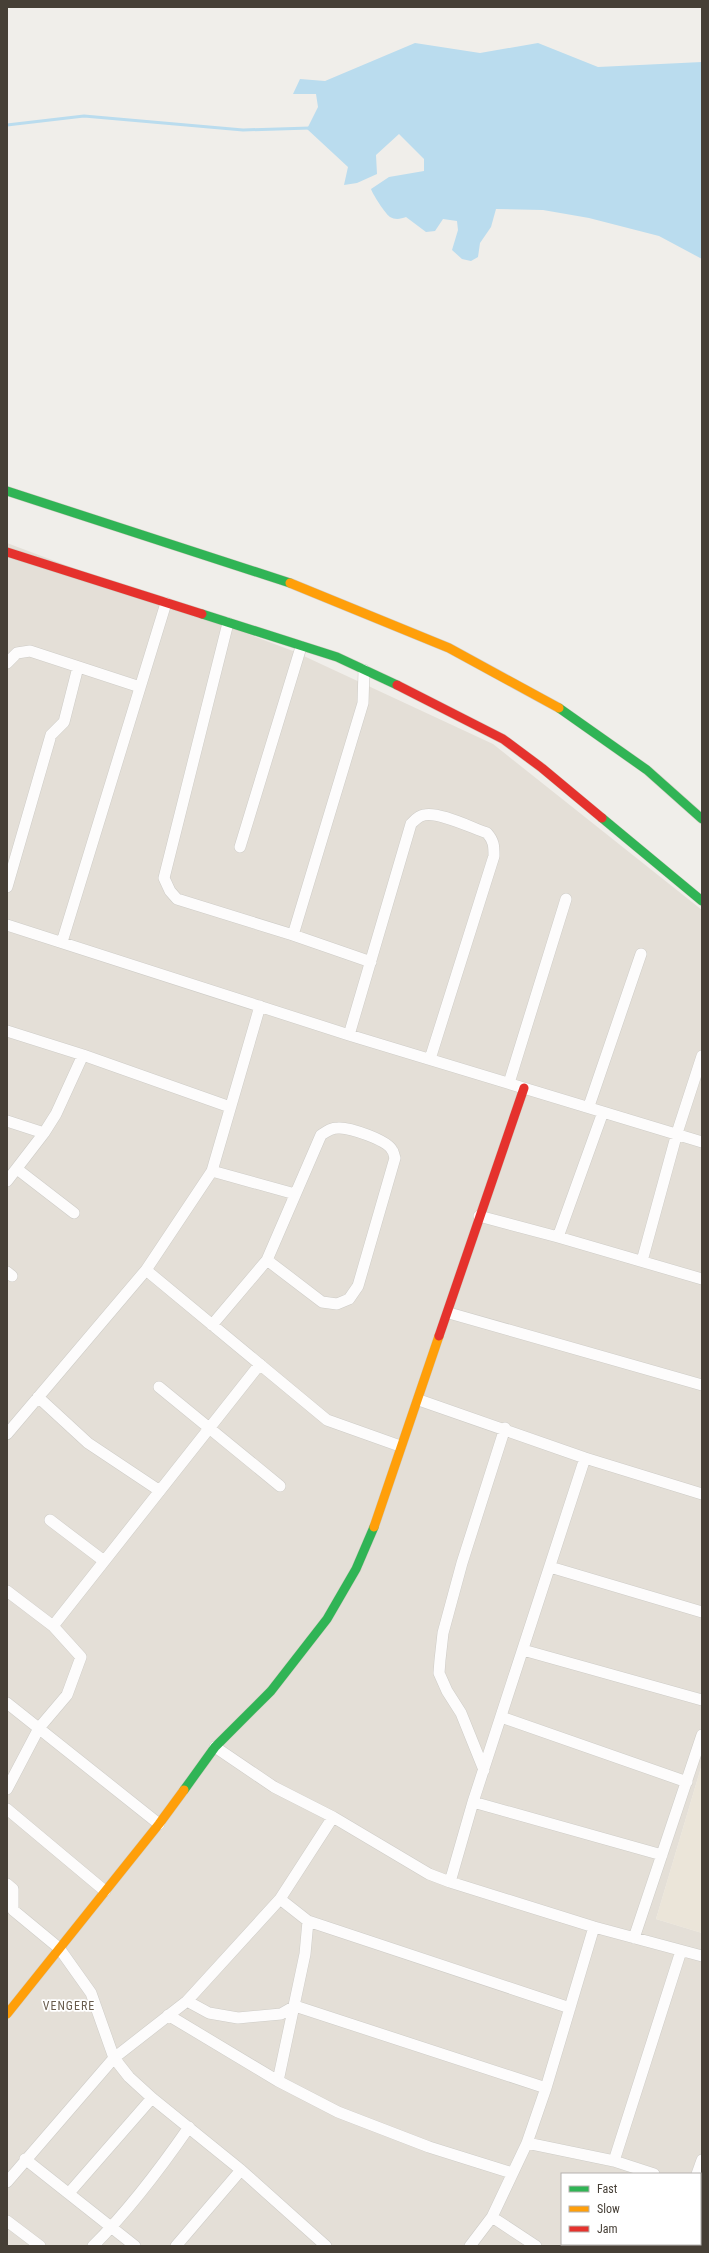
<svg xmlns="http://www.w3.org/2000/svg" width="709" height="2253" font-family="'Roboto Condensed',sans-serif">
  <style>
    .residential { fill: #e4dfd7; fill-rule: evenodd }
    .education { fill: #ebe5d9 }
    .water { fill: #badcee }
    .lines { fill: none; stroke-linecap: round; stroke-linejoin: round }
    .stream { stroke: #badcee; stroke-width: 3 }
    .street-casing { stroke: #ceccc7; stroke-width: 12 }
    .fast-casing { stroke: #d0cbc1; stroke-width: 10 }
    .slow-casing { stroke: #d0cbc1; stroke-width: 10 }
    .jam-casing { stroke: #d0cbc1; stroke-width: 10 }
    .street { stroke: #fdfcfc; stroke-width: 11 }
    .fast { stroke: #30b455; stroke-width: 9 }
    .slow { stroke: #ff9f0a; stroke-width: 9 }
    .jam { stroke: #e5322d; stroke-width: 9 }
    .labels { text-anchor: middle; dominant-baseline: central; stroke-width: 3.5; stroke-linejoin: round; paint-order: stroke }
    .neighbourhood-label { font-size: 12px; letter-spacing: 1px; fill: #695c4d; stroke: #fff }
  </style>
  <rect width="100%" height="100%" fill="#f0eeea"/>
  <path class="residential" d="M7 543 293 651 493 744 702 910V1764L656 1919 702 1933V2246H7ZM562 2174H700V2244H562Z"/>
  <path class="education" d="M702 1764V1933L656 1919Z"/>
  <path class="water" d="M415 43 480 53 538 43 598 67 702 62V259L659 236 589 218 543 210 496 209 491 227 480 243 478 257 471 261 462 259 452 250 458 230 457 221 443 219 435 231 426 232 406 217C401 219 395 220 390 217 385 213 373 195 371 189L389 177 424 171V159L399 134 376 155 377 174 357 183 344 185 348 167 307 129 318 107 316 94H293L300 79 325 81Z"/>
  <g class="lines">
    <path class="stream" d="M7 125 84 116 243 130 310 128"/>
    <g class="street-casing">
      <path id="street" d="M228 623 164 878 170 891 177 899 293 935 371 962
        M7 663 17 653 30 651 140 687
        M240 847 301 647
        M7 887 51 735 64 722 78 667
        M7 925 349 1035 702 1142
        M293 935 363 703 364 670
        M62 942 166 603
        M7 1031 83 1055 230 1107
        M349 1035 411 824C415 820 418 816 424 815 438 811 472 828 487 833 494 841 494 846 494 856L430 1059
        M509 1083 566 899
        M589 1106 641 954
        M7 1121 44 1133 56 1114 83 1055
        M17 1169 74 1213
        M212 1171 295 1194
        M7 1181 44 1133
        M479 1216 558 1237 702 1279
        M558 1237 603 1112
        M642 1261 677 1133 702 1056
        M146 1270 327 1420 400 1446
        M7 1272 12 1276
        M449 1313 702 1385
        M212 1325 267 1260 321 1135C327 1131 331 1128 338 1128 349 1127 387 1140 392 1150 394 1152 394 1156 395 1158L358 1286 349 1299 337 1304 322 1302 267 1260
        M159 1387 280 1486
        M38 1397 88 1443 160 1491
        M419 1400 585 1458 702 1494
        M7 1434 146 1270 212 1171 260 1006
        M50 1520 104 1561
        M550 1567 702 1612
        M7 1591 53 1626 81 1657 67 1695 39 1728 7 1789
        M53 1626 260 1364
        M523 1650 702 1700
        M7 1703 159 1824
        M501 1717 687 1782
        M215 1747 274 1787 333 1817 429 1874 450 1882 594 1927 702 1956
        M484 1770 461 1713 447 1691 439 1673 440 1660 443 1633 462 1563 505 1428
        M473 1802 662 1855
        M7 1809 105 1891
        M450 1882 473 1802 585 1458
        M7 1884 13 1889V1910L59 1948 91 1993 114 2058 129 2077 152 2098 241 2170 326 2246
        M280 1899 308 1921 570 2008
        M634 1938 702 1735
        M187 2001 209 2013 238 2018 281 2014 295 2006 546 2088
        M168 2015 278 2081 338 2112 429 2147 512 2173
        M278 2081 305 1954 308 1921
        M527 2143 614 2161 654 2174
        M25 2159 135 2246
        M614 2161 681 1951
        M697 2174 702 2160
        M7 2182 114 2058 187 2001 280 1899 333 1817
        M700 2189 702 2190
        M69 2193 152 2098
        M492 2217 536 2246
        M7 2221 40 2246
        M93 2246C129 2210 160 2169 189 2127
        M176 2246 241 2170
        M470 2246 492 2217 527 2143 546 2088 594 1927"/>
    </g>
    <g class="fast-casing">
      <path id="fast" d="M7 491 290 583
        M202 614 337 657 397 685
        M559 708 647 770 702 819
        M602 818 702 901
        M184 1790 215 1747 271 1691 327 1619 356 1569 374 1527"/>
    </g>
    <g class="slow-casing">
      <path id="slow" d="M290 583 449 648 559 708
        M374 1527 439 1336
        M7 2014 159 1824 184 1790"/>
    </g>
    <g class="jam-casing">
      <path id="jam" d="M7 552 202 614
        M397 685 503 739 542 768 602 818
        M439 1336 524 1088"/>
    </g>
    <use href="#street" class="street"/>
    <use href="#fast" class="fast"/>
    <use href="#slow" class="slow"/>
    <use href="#jam" class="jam"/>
  </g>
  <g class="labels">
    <g class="neighbourhood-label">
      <text x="69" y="2006">VENGERE</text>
    </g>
  </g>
  <rect width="709" height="2253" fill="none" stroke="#463f36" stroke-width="16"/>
  <rect x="561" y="2173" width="140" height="72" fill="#ffffff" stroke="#b5b2af"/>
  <rect x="569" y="2186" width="20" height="6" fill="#30b455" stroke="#b5b2af"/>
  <text x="597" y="2193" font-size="12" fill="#463f36">Fast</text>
  <rect x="569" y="2206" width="20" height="6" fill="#ff9f0a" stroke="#b5b2af"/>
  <text x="597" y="2213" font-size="12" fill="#463f36">Slow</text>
  <rect x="569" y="2226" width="20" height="6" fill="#e5322d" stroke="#b5b2af"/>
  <text x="597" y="2233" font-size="12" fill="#463f36">Jam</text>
</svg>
